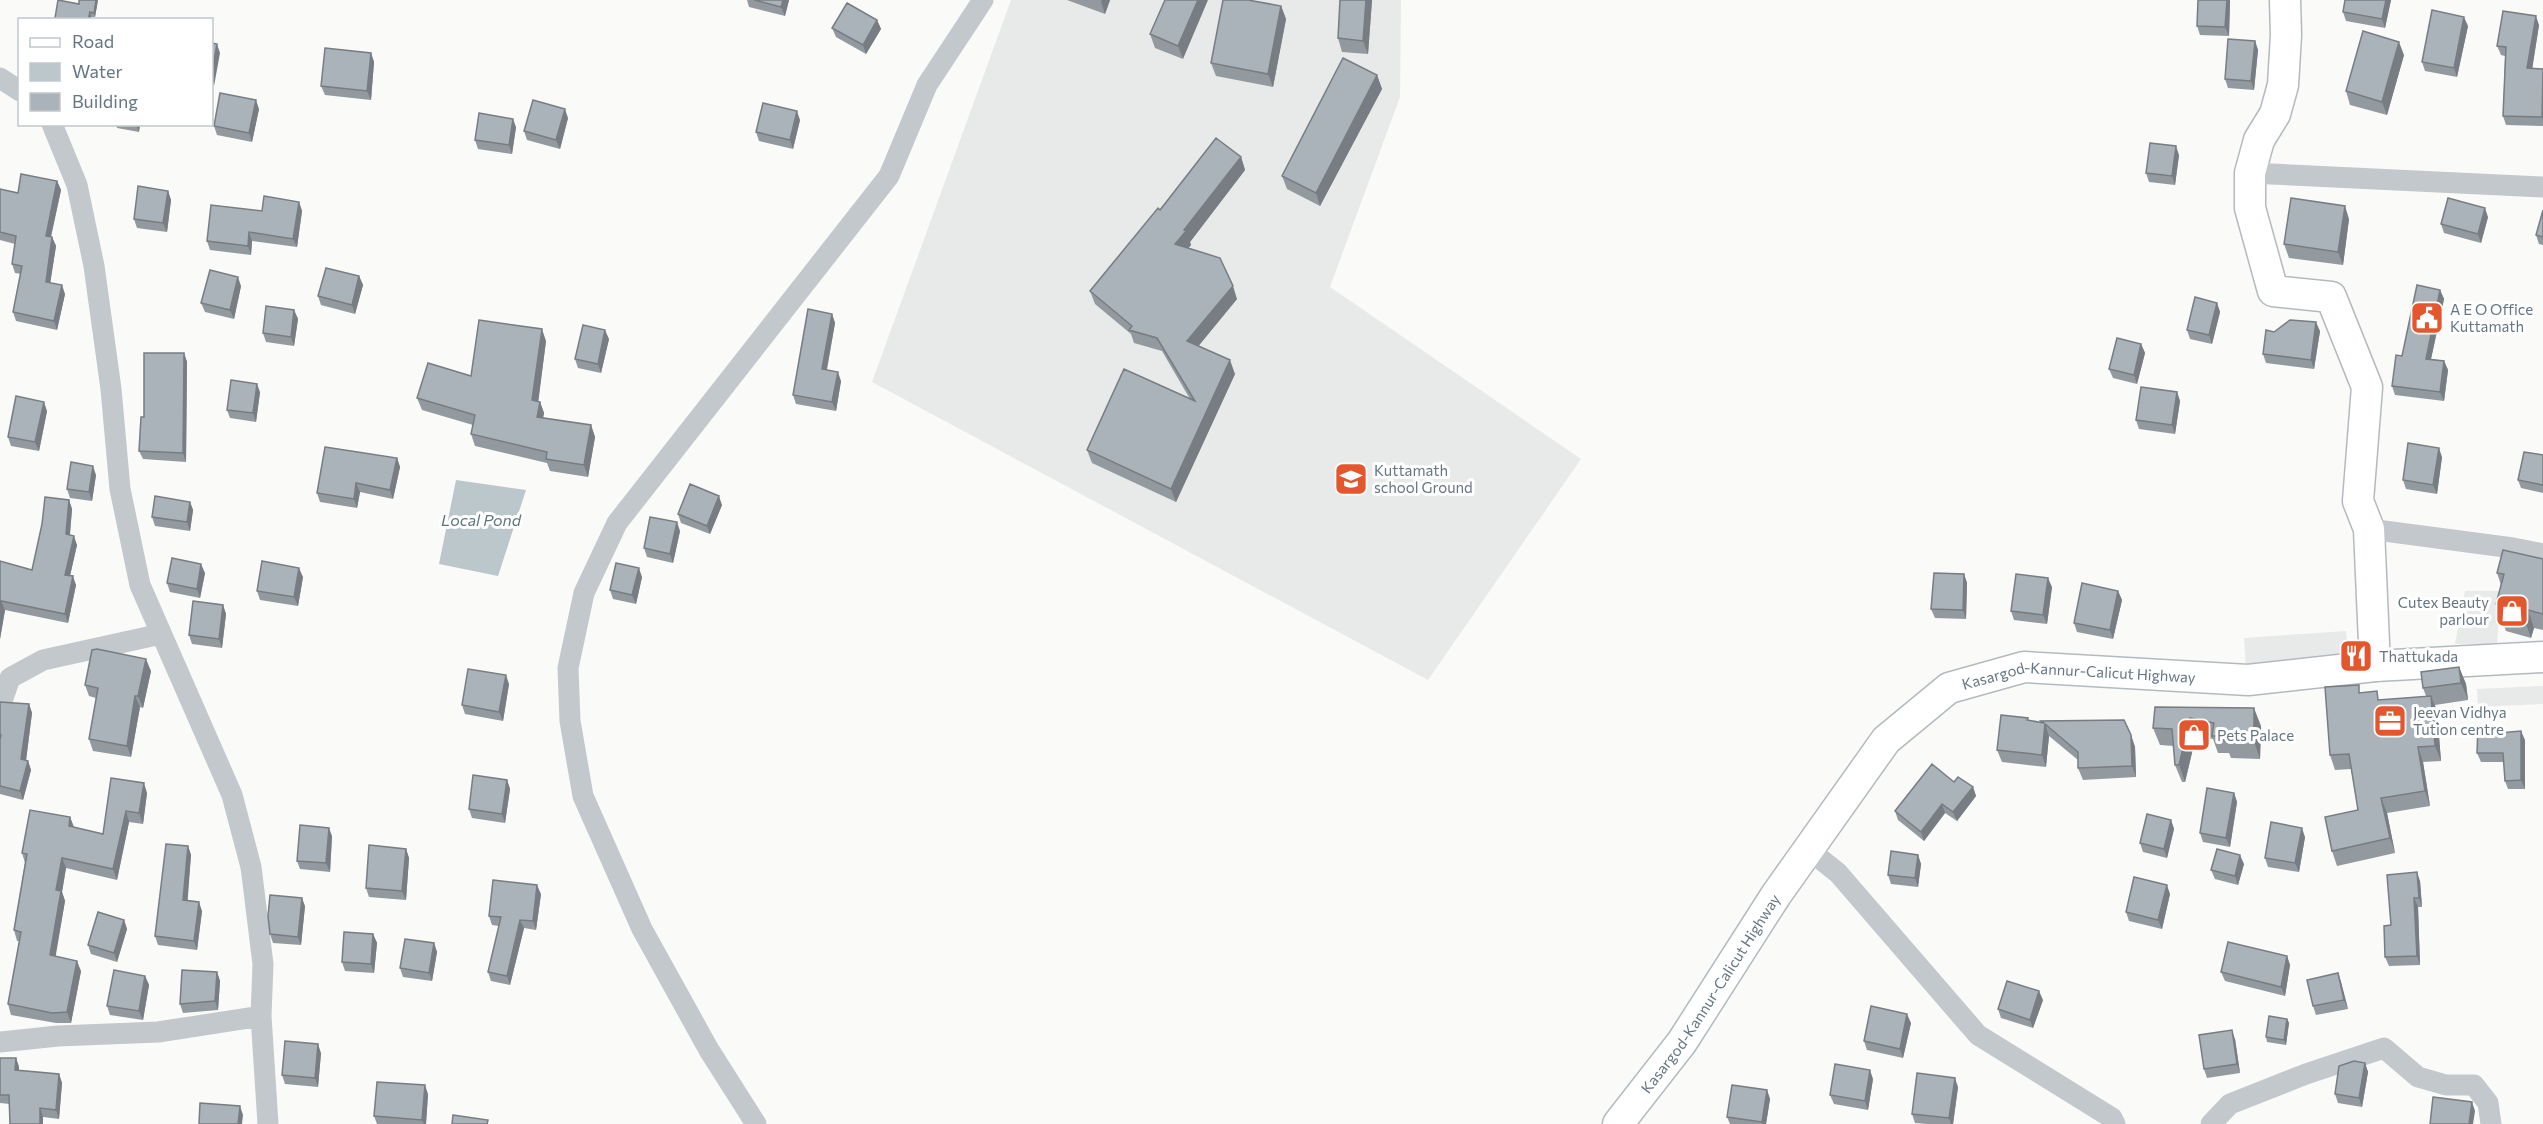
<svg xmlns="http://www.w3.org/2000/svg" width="2543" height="1124" font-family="Commissioner,sans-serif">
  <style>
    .built { fill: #e8e9e9 }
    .water { fill: #bbc7cb }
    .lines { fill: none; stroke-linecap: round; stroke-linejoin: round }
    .secondary-casing { stroke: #b3babf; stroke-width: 33 }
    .minor { stroke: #c3c8cc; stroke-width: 21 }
    .secondary { stroke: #fff; stroke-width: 30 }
    .wall { fill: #929a9f }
    .shaded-wall { fill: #777d82 }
    .building { fill: #aab3b9; stroke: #777d82; stroke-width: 1.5 }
    .labels { text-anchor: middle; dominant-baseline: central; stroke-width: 6; stroke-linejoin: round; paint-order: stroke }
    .poi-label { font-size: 15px; fill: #657683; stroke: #fff; text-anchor: start }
    .street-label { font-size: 15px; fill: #657683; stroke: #fff }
    .water-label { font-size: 16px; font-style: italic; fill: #60757c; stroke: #fff }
  </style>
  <rect width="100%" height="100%" fill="#fafaf8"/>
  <path class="built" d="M1011 0H1401L1400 97 1330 287 1581 459 1428 680 872 382Z
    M2465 591H2501L2497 644H2455Z
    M2346 631 2349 659 2246 669 2244 638Z
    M2543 686V704L2478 707 2477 689Z"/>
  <path class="water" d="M456 480 526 490 498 576 439 564Z"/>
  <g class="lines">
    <g class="secondary-casing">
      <g id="secondary">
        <path d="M2285 0 2286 35 2283 85 2275 114 2259 140 2250 173V208L2273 291 2331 297 2367 387 2358 501 2369 529 2375 666"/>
        <path id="s1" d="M1618 1124 1682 1042 1776 895 1886 740 1949 688 2024 667 2248 680 2375 666 2543 657"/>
      </g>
    </g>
    <path class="minor" d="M0 78 20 91
      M52 124 77 185 94 266 111 389 120 489 140 585 232 795 251 867 263 964 261 1016 268 1124
      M2250 173 2543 187
      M2369 529 2513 548 2543 554
      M0 699 3 698 10 678 43 660 161 634
      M1808 849 1838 873 1978 1035 2112 1118 2115 1124
      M0 1042 58 1036 158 1032 261 1016
      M756 1124 709 1050 642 929 583 796 570 721 568 668 584 593 617 523 889 176 927 85 983 0
      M2211 1124 2230 1104 2306 1074 2384 1048 2418 1077 2446 1085H2474L2488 1103 2491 1124"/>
    <use href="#secondary" class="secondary"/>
  </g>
  <path class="wall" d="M79 0H98L95 17H91V20H55V18L79 4Z
    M747 0H789L785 16 749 7Z
    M1067 0H1110L1105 14Z
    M1165 0 1183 59 1155 48 1150 34Z
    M1372 0 1368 54 1342 52 1338 38Z
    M2198 0H2230L2229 36 2200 35 2197 26Z
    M2345 0H2391L2385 28 2346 21 2343 12Z
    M1281 6 1286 19 1273 87 1216 76 1211 63Z
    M877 20 881 29 866 54 836 37 832 28Z
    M2539 25 2532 68 2543 69V126L2506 125 2503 116 2505 56 2501 55 2497 46Z
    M2468 26 2457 77 2425 71 2422 62Z
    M2255 41 2258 50 2254 90 2228 88 2225 79Z
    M371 53 374 62 371 100 325 95 321 86Z
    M2404 55 2387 115 2350 105 2346 91Z
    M1377 75 1382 89 1320 206 1287 189 1282 176Z
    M259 109 252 142 217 135 214 126Z
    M568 118 560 149 527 140 524 131Z
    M800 120 793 149 759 141 756 132Z
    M116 124H140L139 132 117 128Z
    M516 127 512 154 478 149 475 140Z
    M2179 155 2175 185 2149 182 2146 173Z
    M1241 157 1245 170 1190 242 1191 245 1188 248 1237 299 1198 346 1235 374 1176 502 1092 463 1087 450 1190 399 1162 351 1134 343 1131 334 1095 304 1090 291 1160 210Z
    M57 181 61 190 51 237H52L56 246 50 283 65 294 57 330 16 321 13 312 21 274 15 273 12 264 15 244 0 240V189L18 193Z
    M168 191 171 200 167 232 137 228 134 219Z
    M299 202 302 211 297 247 252 241 251 255 210 250 207 241 262 211Z
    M2543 210V245L2539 244 2536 235Z
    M2488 217 2481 243 2444 233 2441 224Z
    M2349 219 2343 265 2289 258 2284 244Z
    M359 276 363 285 355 314 321 305 318 296Z
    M241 286 234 319 205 312 201 303Z
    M2440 290 2444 299 2431 359 2444 361 2448 370 2444 401 2395 395 2392 386 2402 356Z
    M2217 303 2220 312 2212 344 2190 339 2187 330Z
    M294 310 298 319 294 346 266 342 263 333Z
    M832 314 835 323 827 370 841 381 836 411 796 404 793 395Z
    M2320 331 2314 369 2266 363 2263 354 2274 332Z
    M609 339 601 373 578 368 575 359Z
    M546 341 538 401 540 402 544 413 543 418 591 425 595 437 588 477 550 471 547 463 475 446 471 434 473 425 422 410 417 398 471 376Z
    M2141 344 2145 353 2137 384 2113 378 2109 369Z
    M184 353 187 362 186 462 143 459 139 451 144 417Z
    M260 392 256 422 230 418 227 410Z
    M2177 392 2180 401 2175 434 2139 429 2136 420Z
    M47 411 39 451 11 446 8 437Z
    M2543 455V493L2521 488 2518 480Z
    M2442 457 2437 494 2406 489 2403 480Z
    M397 458 400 467 393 499 360 492 357 508 320 502 317 493Z
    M96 475 92 501 70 498 67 489Z
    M69 500 72 509 70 535 77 545 70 576 76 585 68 623 5 610 0 639V561L32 570Z
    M190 502 193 510 190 531 155 526 152 517Z
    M722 505 710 534 681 523 678 514Z
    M680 531 673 563 647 557 644 548Z
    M2543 559V630L2534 628 2531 638 2506 631 2496 604 2501 585 2497 573Z
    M205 573 200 598 170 592 167 583Z
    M1964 574 1967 583 1966 619 1935 618 1931 609Z
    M303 577 298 606 260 600 257 591Z
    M642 577 636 604 613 599 610 590Z
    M2052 587 2047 624 2014 620 2011 611Z
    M2118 591 2122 600 2113 639 2077 632 2074 623Z
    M223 605 226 614 222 648 192 644 189 635Z
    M2459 667 2466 684 2468 700 2435 705 2437 711 2441 761 2423 762 2430 806 2387 813 2395 853 2337 866 2332 851 2358 810 2351 769 2335 770 2330 755 2380 700 2426 696 2423 688Z
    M151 671 143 708 140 707 131 757 93 751 89 739 96 698 89 696 85 685Z
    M509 684 503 721 465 714 462 705Z
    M0 702 29 704 32 713 26 761H28L31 770 23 800 0 794Z
    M2155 707 2261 726 2260 759 2231 758 2229 753H2218L2213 739 2196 736 2185 782H2182L2175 765 2174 746 2160 745 2153 728Z
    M2028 718 2029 721 2042 723 2041 721 2131 735 2135 747 2136 777 2083 780 2078 768V760L2049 736 2046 767 2002 762 1997 750Z
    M2501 733 2525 740V789H2508L2505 781 2504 762H2481L2477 753Z
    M111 778 147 793 143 824 129 822 117 880 66 868 62 892 65 901 55 956 81 971 71 1023H56L11 1015 8 1004 20 941H17L14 930 25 863 22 853 70 817 74 827 103 834Z
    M507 780 510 789 505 823 472 818 469 809Z
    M1973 787 1976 796 1957 821 1945 813 1924 841 1898 820 1895 811Z
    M2234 793 2237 802 2230 847 2203 842 2200 833Z
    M2171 820 2174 829 2167 858 2143 852 2140 843Z
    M332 836 330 872 300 869 297 861Z
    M2305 837 2299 872 2268 867 2265 858Z
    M188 846 191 855 187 901 202 911 197 950 158 945 155 936Z
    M406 849 409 858 406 900 369 897 366 888Z
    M1918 855 1921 864 1918 887 1891 884 1888 875Z
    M2244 864 2238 885 2215 879 2211 870Z
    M2420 881 2422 907H2418L2420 965 2389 966 2385 957 2391 925Z
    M541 894 536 930 524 928 510 985 491 981 488 972 499 926 492 925 489 916Z
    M2170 894 2162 929 2129 921 2126 912Z
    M305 906 301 945 273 943 270 934Z
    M124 920 127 929 117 962 91 954 88 945Z
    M373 934 377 943 374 973 345 971 342 962Z
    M434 943 437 952 432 981 403 977 400 968Z
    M2287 956 2290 965 2285 996 2225 981 2221 972Z
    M217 972 220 981 218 1010 183 1013 180 1004Z
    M2338 973 2341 982 2348 1009 2316 1015 2313 1006Z
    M145 976 149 985 143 1020 110 1015 107 1006Z
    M2043 1000 2033 1028 2001 1018 1998 1009Z
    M2287 1019 2289 1023 2286 1045 2267 1042 2266 1037Z
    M1911 1023 1903 1058 1867 1050 1864 1041Z
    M2235 1039 2240 1073 2207 1078 2204 1069Z
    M321 1053 318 1087 285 1084 282 1075Z
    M0 1058H16L19 1067V1071L59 1074 62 1083 59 1119 43 1117 10 1104 0 1103Z
    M2365 1063 2368 1072 2362 1107 2338 1103 2335 1094Z
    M1873 1079 1868 1110 1834 1104 1830 1095Z
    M1958 1087 1953 1124H1927L1915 1123 1912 1114Z
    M1767 1090 1770 1099 1766 1124H1730L1727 1117Z
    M428 1094 426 1124H377L374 1116Z"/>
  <path class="shaded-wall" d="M96 0H98L95 17 94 13Z
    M783 0H789L785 16 781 7Z
    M1102 0H1110L1105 14 1101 2Z
    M1198 0H1208L1183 59 1178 46Z
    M1366 0H1372L1368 54 1363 41Z
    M2227 0H2230V2L2229 36 2225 27Z
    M2386 0H2391L2385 28 2382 19Z
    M1281 6 1286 19 1273 87 1268 74Z
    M90 12 91 17V20H88Z
    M2536 16 2539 25 2531 77 2527 68Z
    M2464 17 2468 26 2457 77 2454 68Z
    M877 20 881 29 866 54 863 45Z
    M2255 41 2258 50 2254 90 2251 81Z
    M2399 42 2404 55 2387 115 2382 102Z
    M217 44 220 53 214 86 212 80V72Z
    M371 53 374 62 371 100 367 91Z
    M1377 75 1382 89 1320 206 1316 193Z
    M2543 80V121L2542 117Z
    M256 100 259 109 252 142 249 133Z
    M565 109 568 118 560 149 556 140Z
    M797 111 800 120 793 149 790 140Z
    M513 119 516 127 512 154 509 145Z
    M136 124H140L139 132Z
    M2176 146 2179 155 2175 185 2172 176Z
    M1241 157 1245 170 1190 242 1191 245 1180 257 1175 244 1184 230Z
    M57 181 61 190 49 245 46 236Z
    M168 191 171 200 167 232 163 223Z
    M299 202 302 211 297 247 293 239Z
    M2345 206 2349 219 2343 265 2338 252Z
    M2485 208 2488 217 2481 243 2478 234Z
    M249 232 252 241 251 255 248 246Z
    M52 237 56 246 49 291 46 282Z
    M359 276 363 285 355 314 352 305Z
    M238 277 241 286 234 319 230 310Z
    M62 285 65 294 57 330 54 321Z
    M1233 286 1237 299 1192 354 1187 341Z
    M2440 290 2444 299 2429 368 2426 359Z
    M2217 303 2220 312 2212 344 2209 335Z
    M294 310 298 319 294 346 291 337Z
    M832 314 835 323 825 378 822 369Z
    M2316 322 2320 331 2314 369 2311 360Z
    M542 329 546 341 537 412 532 400Z
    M605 330 609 339 601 373 598 364Z
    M2141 344 2145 353 2137 384 2134 375Z
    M184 353 187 362 186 462 183 453Z
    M1230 360 1235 374 1176 502 1171 489Z
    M2444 361 2448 370 2444 401 2440 392Z
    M838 372 841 381 836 411 832 402Z
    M257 384 260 392 256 422 253 413Z
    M2177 392 2180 401 2175 434 2172 425Z
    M44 402 47 411 39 451 35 442Z
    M540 402 544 413 541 428 537 417Z
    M591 425 595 437 588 477 584 465Z
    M2439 448 2442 457 2437 494 2433 485Z
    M397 458 400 467 393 499 390 490Z
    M93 466 96 475 92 501 89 492Z
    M356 483 360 492 357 508 354 499Z
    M719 496 722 505 710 534 707 526Z
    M69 500 72 509 69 543 66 534Z
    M190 502 193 510 190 531 187 522Z
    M677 522 680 531 673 563 670 554Z
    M74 536 77 545 68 584 65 575Z
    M201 564 205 573 200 598 197 589Z
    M299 568 303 577 298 606 294 597Z
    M639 568 642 577 636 604 632 595Z
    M1964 574 1967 583 1966 619 1963 610Z
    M73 576 76 585 68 623 65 614Z
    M2048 578 2052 587 2047 624 2043 615Z
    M2118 591 2122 600 2113 639 2110 630Z
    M1 601 5 610 0 639V610Z
    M223 605 226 614 222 648 219 639Z
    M2528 610 2534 628 2531 638 2525 621Z
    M146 659 151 671 143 708 138 696Z
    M2459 667 2466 684 2468 700 2461 683Z
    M506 675 509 684 503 721 499 712Z
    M135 696 140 707 131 757 127 746Z
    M2431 696 2437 711 2441 761 2435 746Z
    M29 704 32 713 25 768 21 759Z
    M2254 708 2261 726 2260 759 2254 741Z
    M2190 718 2196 736 2185 782 2179 765Z
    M2045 724 2049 736 2046 767 2042 755Z
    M2521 731 2525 740V789L2521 780Z
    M2131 735 2135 747 2136 777 2132 766Z
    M2418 747 2423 762 2430 806 2425 791Z
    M28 761 31 770 23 800 20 791Z
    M507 780 510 789 505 823 502 814Z
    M144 783 147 793 143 824 139 813Z
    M1973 787 1976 796 1957 821 1953 812Z
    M2234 793 2237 802 2230 847 2226 838Z
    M2381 798 2387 813 2395 853 2390 838Z
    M1942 804 1945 813 1924 841 1921 832Z
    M126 811 129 822 117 880 113 869Z
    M70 817 74 828 69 826Z
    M2171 820 2174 829 2167 858 2164 849Z
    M329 828 332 836 330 872 326 863Z
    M2302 828 2305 837 2299 872 2295 863Z
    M188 846 191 855 187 909 183 900Z
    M406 849 409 858 406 900 402 891Z
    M1918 855 1921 864 1918 887 1915 878Z
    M2240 855 2244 864 2238 885 2235 876Z
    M62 858 66 868 62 892 65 901 54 966 50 955 56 890Z
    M2417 872 2420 881 2422 907 2419 898Z
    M537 885 541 894 536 930 533 921Z
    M2167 885 2170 894 2162 929 2158 920Z
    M302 898 305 906 301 945 298 937Z
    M2414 898 2418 907 2420 965 2417 956Z
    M199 902 202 911 197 950 194 941Z
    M124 920 127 929 117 962 114 953Z
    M520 920 524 928 510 985 507 976Z
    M373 934 377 943 374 973 371 964Z
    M434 943 437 952 432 981 429 973Z
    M2287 956 2290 965 2285 996 2281 987Z
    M77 961 81 971 71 1023 67 1012Z
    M217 972 220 981 218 1010 215 1001Z
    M2338 973 2341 982 2348 1009 2344 1000Z
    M145 976 149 985 143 1020 139 1011Z
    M2039 991 2043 1000 2033 1028 2030 1020Z
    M1907 1014 1911 1023 1903 1058 1900 1049Z
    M2287 1019 2289 1023 2286 1045 2284 1040Z
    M2232 1030 2235 1039 2240 1073 2237 1064Z
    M318 1044 321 1053 318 1087 315 1078Z
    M16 1058 19 1067 18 1079 15 1070Z
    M2365 1063 2368 1072 2362 1107 2359 1098Z
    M1870 1070 1873 1079 1868 1110 1865 1101Z
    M59 1074 62 1083 59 1119 56 1110Z
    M1955 1078 1958 1087 1953 1124H1951L1949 1118Z
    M425 1085 428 1094 426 1124H424L422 1120Z
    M1767 1090 1770 1099 1766 1124H1763L1762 1122Z
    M2472 1102 2475 1111 2473 1124H2469Z
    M240 1106 243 1115 242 1124H238Z
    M40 1108 43 1117V1124H40Z"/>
  <path class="building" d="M58 0 79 4V0H96L94 13 90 12 88 20H64L55 18Z
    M754 0H783L781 7Z
    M1165 0H1198L1178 46 1150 34Z
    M1223 0H1248L1281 6 1268 74 1211 63Z
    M1340 0H1366L1363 41 1338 38Z
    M2198 0H2227L2225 27 2197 26Z
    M2345 0H2386L2382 19 2343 12Z
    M847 3 877 20 863 45 832 28Z
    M2432 10 2464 17 2454 68 2422 62Z
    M2503 11 2536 16 2527 68 2543 69 2542 117 2503 116 2506 47 2497 46Z
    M2363 31 2399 42 2382 102 2346 91Z
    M2228 39 2255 41 2251 81 2225 79Z
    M212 43 217 44 212 72Z
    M325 48 371 53 367 91 321 86Z
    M1343 58 1377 75 1316 193 1282 176Z
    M220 93 256 100 249 133 214 126Z
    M533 100 565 109 556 140 524 131Z
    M763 103 797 111 790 140 756 132Z
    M479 113 513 119 509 145 475 140Z
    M1216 138 1241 157 1184 230 1186 231 1175 244 1220 258 1233 286 1187 341 1230 360 1171 489 1087 450 1124 369 1195 401 1157 338 1129 330 1132 326 1090 291 1158 208 1160 210Z
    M2150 143 2176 146 2172 176 2146 173Z
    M21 174 57 181 46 236 52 237 46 282 62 285 54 321 13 312 22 266 12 264 16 236 0 232V189L18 193Z
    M138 186 168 191 163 223 134 219Z
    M264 196 299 202 293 239 249 232 248 246 207 241 211 205 262 211Z
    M2291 198 2345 206 2338 252 2284 244Z
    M2448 198 2485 208 2478 234 2441 224Z
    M2543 210V237L2536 235Z
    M326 268 359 276 352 305 318 296Z
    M210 270 238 277 230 310 201 303Z
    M2417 285 2440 290 2426 359 2444 361 2440 392 2392 386 2396 355 2402 356Z
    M2195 297 2217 303 2209 335 2187 330Z
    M266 306 294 310 291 337 263 333Z
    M808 309 832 314 822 369 838 372 832 402 793 395Z
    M479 320 542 329 532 400 540 402 537 417 591 425 584 465 546 459 547 452 471 434 475 415 417 398 428 363 471 376Z
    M2290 320 2316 322 2311 360 2263 354 2266 330 2274 332Z
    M583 325 605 330 598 364 575 359Z
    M2117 338 2141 344 2134 375 2109 369Z
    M144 353H184L183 453 139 451 141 417H144Z
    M231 380 257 384 253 413 227 410Z
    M2141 387 2177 392 2172 425 2136 420Z
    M16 396 44 402 35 442 8 437Z
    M2408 443 2439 448 2433 485 2403 480Z
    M325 447 397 458 390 490 356 483 354 499 317 493Z
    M2524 452 2543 455V485L2518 480Z
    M71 462 93 466 89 492 67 489Z
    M690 484 719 496 707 526 678 514Z
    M155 496 190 502 187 522 152 517Z
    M45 497 69 500 66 534 74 536 65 575 73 576 65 614 1 601 0 610V561L32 570 42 524Z
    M650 517 677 522 670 554 644 548Z
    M2503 550 2543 559V614L2528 610 2525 621 2499 614 2501 606 2496 604 2504 574 2497 573Z
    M172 558 201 564 197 589 167 583Z
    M262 561 299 568 294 597 257 591Z
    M616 563 639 568 632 595 610 590Z
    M1934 573 1964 574 1963 610 1931 609Z
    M2016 574 2048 578 2043 615 2011 611Z
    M2082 583 2118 591 2110 630 2074 623Z
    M193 601 223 605 219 639 189 635Z
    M97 649 146 659 138 696H135L127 746 89 739 98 688 85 685 92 650Z
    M2459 667 2461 683 2423 688 2421 672Z
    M468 669 506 675 499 712 462 705Z
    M2359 685V693L2377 691 2378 700 2431 696 2435 746 2418 747 2425 791 2381 798 2390 838 2332 851 2325 817 2358 810 2349 754 2330 755 2325 687Z
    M0 702 29 704 21 759 28 761 20 791 0 786V739L1 735 0 734Z
    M2155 707 2254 708V741H2224V736H2212L2214 723 2190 718 2179 765H2175L2172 729 2153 728Z
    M2001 715 2028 718 2027 720 2044 723 2041 721 2124 720 2131 735 2132 766 2078 768V752L2045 724 2042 755 1997 750Z
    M2478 726 2499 727 2498 733 2521 731V780L2505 781 2503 753H2477Z
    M1932 764 1954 782 1958 777 1973 787 1953 812 1942 804 1921 832 1895 811Z
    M473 775 507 780 502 814 469 809Z
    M111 778 144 783 139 813 126 811 113 869 62 858 56 890 61 891 50 955 77 961 67 1012 52 1013 8 1004 21 932 14 930 27 854 22 853 30 810 70 817 69 826 103 834Z
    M2207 788 2234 793 2226 838 2200 833Z
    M2147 814 2171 820 2164 849 2140 843Z
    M2271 822 2302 828 2295 863 2265 858Z
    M300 825 329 828 326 863 297 861Z
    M166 844 188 846 183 900 199 902 194 941 155 936Z
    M369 845 406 849 402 891 366 888Z
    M2217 849 2240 855 2235 876 2211 870Z
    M1891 851 1918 855 1915 878 1888 875Z
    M2417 872 2419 898H2414L2417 956 2385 957 2384 926 2391 925 2387 875Z
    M2134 877 2167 885 2158 920 2126 912Z
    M493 880 537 885 533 921 520 920 507 976 488 972 501 917 489 916Z
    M270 895 302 898 298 937 270 934 268 916Z
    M98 912 124 920 114 953 88 945Z
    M344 932 373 934 371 964 342 962Z
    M405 939 434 943 429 973 400 968Z
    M2228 942 2287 956 2281 987 2221 972Z
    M114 970 145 976 139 1011 107 1006Z
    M182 970 217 972 215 1001 180 1004Z
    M2338 973 2344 1000 2313 1006 2307 980Z
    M2007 981 2039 991 2030 1020 1998 1009Z
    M1871 1006 1907 1014 1900 1049 1864 1041Z
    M2269 1016 2287 1019 2284 1040 2266 1037Z
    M2232 1030 2237 1064 2204 1069 2199 1035Z
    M285 1041 318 1044 315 1078 282 1075Z
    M0 1058H16L15 1070 59 1074 56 1110 40 1108V1124H10L9 1095H0Z
    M2354 1061 2365 1063 2359 1098 2335 1094 2339 1066Z
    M1835 1064 1870 1070 1865 1101 1830 1095Z
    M1917 1073 1955 1078 1949 1118 1912 1114Z
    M377 1082 425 1085 422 1120 374 1116Z
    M1732 1085 1767 1090 1762 1122 1727 1117Z
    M2433 1097 2472 1102 2469 1124H2430Z
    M200 1103 240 1106 238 1124H199Z
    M453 1115 488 1120 487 1124H452Z"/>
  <defs>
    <g id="civic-square" transform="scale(1.725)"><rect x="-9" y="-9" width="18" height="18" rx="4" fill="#e4572e" stroke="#fff"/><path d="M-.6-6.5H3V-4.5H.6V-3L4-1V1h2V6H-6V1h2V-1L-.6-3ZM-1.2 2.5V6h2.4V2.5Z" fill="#fff"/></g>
    <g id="school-square" transform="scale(1.725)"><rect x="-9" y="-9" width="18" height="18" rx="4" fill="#e4572e" stroke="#fff"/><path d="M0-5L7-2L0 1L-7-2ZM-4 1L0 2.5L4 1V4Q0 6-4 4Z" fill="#fff"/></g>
    <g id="shop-square" transform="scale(1.725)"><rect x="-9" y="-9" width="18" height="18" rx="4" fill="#e4572e" stroke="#fff"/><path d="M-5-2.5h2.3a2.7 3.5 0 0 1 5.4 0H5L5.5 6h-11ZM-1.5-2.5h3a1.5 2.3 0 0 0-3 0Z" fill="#fff"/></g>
    <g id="restaurant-square" transform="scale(1.725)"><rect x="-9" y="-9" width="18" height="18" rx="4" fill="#e4572e" stroke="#fff"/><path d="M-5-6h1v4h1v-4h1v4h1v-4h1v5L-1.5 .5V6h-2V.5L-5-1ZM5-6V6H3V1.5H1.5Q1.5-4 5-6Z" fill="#fff"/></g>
    <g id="office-square" transform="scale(1.725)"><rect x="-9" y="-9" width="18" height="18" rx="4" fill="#e4572e" stroke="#fff"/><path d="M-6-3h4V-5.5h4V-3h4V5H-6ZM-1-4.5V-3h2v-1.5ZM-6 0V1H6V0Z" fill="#fff"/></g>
  </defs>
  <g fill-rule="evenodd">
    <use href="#civic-square" x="2427" y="318"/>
    <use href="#school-square" x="1351" y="479"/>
    <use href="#shop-square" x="2512" y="611"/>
    <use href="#restaurant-square" x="2356" y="656"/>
    <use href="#office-square" x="2390" y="721"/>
    <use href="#shop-square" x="2194" y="735"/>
  </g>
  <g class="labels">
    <g class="poi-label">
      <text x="2450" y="309">A E O Office<tspan x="2450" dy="17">Kuttamath</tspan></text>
      <text x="1374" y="470">Kuttamath<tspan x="1374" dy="17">school Ground</tspan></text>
      <text x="2489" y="602" text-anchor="end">Cutex Beauty<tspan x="2489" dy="17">parlour</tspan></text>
      <text x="2379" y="656">Thattukada</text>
      <text x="2413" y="712">Jeevan Vidhya<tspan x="2413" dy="17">Tution centre</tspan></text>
      <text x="2217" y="735">Pets Palace</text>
    </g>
    <g class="street-label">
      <text stroke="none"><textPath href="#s1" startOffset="682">Kasargod-Kannur-Calicut Highway</textPath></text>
      <text stroke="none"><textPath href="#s1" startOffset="160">Kasargod-Kannur-Calicut Highway</textPath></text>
    </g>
    <g class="water-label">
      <text x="481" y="519">Local Pond</text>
    </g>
  </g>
  <rect x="18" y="18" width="195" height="108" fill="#ffffff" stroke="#c1c8cd" stroke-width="1.5"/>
  <rect x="30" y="38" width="30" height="9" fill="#ffffff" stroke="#c1c8cd" stroke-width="1.5"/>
  <text x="72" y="48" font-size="18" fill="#657683">Road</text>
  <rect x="30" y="63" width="30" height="18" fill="#bbc7cb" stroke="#c1c8cd" stroke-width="1.5"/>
  <text x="72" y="78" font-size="18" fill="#657683">Water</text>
  <rect x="30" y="93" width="30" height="18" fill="#aab3b9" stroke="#c1c8cd" stroke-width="1.5"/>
  <text x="72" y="108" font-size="18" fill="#657683">Building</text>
</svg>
